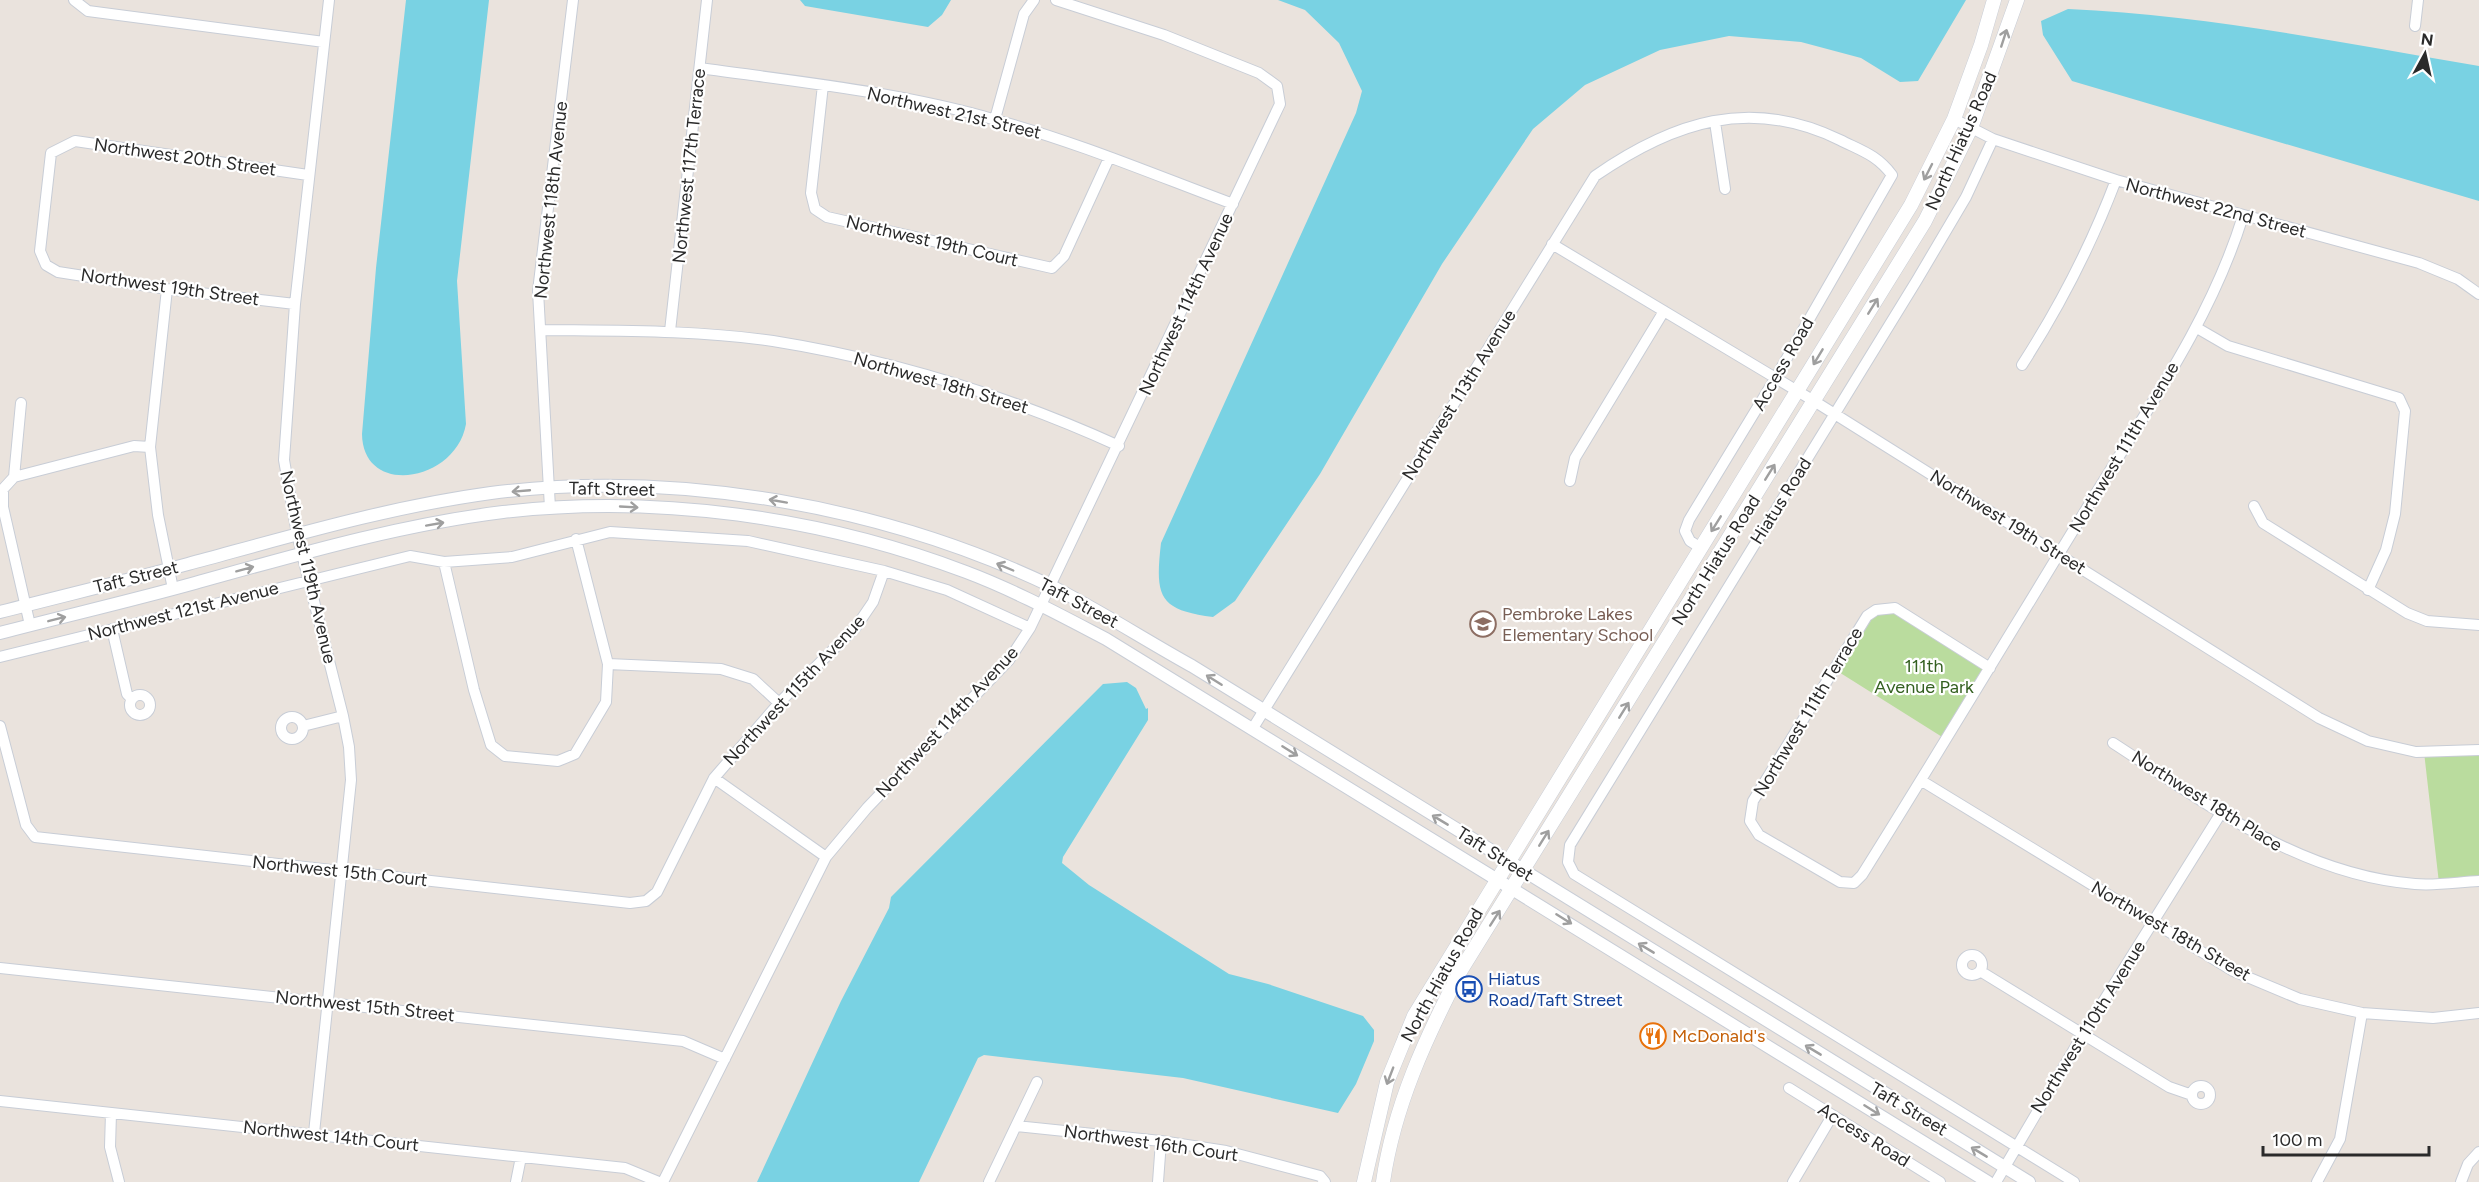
<svg xmlns="http://www.w3.org/2000/svg" width="2479" height="1182" font-family="Figtree,sans-serif">
  <style>
    .green { fill: #badc9e }
    .water { fill: #79d2e3 }
    .lines { fill: none; stroke-linecap: round; stroke-linejoin: round }
    .minor-casing { stroke: #c8cdd6; stroke-width: 12 }
    .tertiary-casing { stroke: #c8cdd6; stroke-width: 14 }
    .secondary-casing { stroke: #c8cdd6; stroke-width: 15 }
    .minor { stroke: #fff; stroke-width: 10 }
    .tertiary { stroke: #fff; stroke-width: 12 }
    .secondary { stroke: #fff; stroke-width: 14 }
    .oneway { stroke: #9f9f9f }
    .labels { text-anchor: middle; dominant-baseline: central; stroke-width: 4.5; stroke-linejoin: round; paint-order: stroke }
    .street-label { font-size: 18px; fill: #2a2a2a; stroke: #fff }
    .education-label { font-size: 18px; fill: #785e54; stroke: #fff; text-anchor: start }
    .park-label { font-size: 18px; fill: #346020; stroke: #fff }
    .transit-label { font-size: 18px; fill: #164399; stroke: #fff; text-anchor: start }
    .food-label { font-size: 18px; fill: #c56008; stroke: #fff; text-anchor: start }
  </style>
  <rect width="100%" height="100%" fill="#eae3dd"/>
  <path class="green" d="M1895 608 1990 668 1947 740 1834 669 1867 616Z
    M2479 750V881L2439 883 2424 752Z"/>
  <path class="water" d="M406 0H489L457 281 466 424C456 482 363 498 362 434L376 268Z
    M800 0H951L942 15 928 27 805 6Z
    M1278 0H1966L1918 81 1900 82 1861 58 1801 42 1729 36 1660 50 1585 85 1533 129 1442 264 1320 474 1235 601 1213 617C1158 610 1155 596 1161 543L1356 113 1362 91 1339 43 1305 10Z
    M2068 9C2206 15 2343 43 2479 66V201L2072 81 2043 35 2041 21Z
    M1127 682 1136 688 1146 709 1148 708V720L1063 857 1062 863 1089 885 1229 974 1268 984 1363 1016 1374 1030V1041L1356 1084 1338 1113 1183 1078 984 1055 978 1058 919 1182H757L841 1001 889 908 891 897 1103 684Z"/>
  <g class="lines">
    <g class="minor-casing">
      <path id="minor" d="M74 0 88 11 324 42
        M2415 26 2418 0
        M700 68C799 82 900 92 996 120 1077 142 1155 175 1233 204
        M823 85 811 193 815 209 827 217 1052 268 1064 256 1109 158
        M995 119 1024 14 1034 0
        M1954 119 1993 139 2116 180 2419 263 2458 279 2479 294
        M1715 122 1725 189
        M1993 139 1966 197 1917 280 1570 845 1568 862 1574 874 2074 1182
        M1552 244 1814 401 2319 718 2368 741 2416 752 2479 750
        M167 289 150 447 158 515 173 589
        M295 304 167 289 58 272 46 265 40 251 51 153 75 141 308 175
        M2197 328 2228 346 2399 398 2405 411 2395 514 2386 550 2368 590
        M541 330C618 331 696 330 773 341 892 360 1009 396 1119 446
        M670 331 707 0
        M2022 365C2060 306 2091 246 2116 180
        M14 477 21 403
        M1570 481 1575 458 1664 311
        M2254 506 2263 523 2407 613 2427 621 2479 625
        M550 508 538 291 573 0
        M576 539 608 664
        M444 562 474 690 491 745 505 756 558 761 575 754 606 702 608 664 721 669 753 679 779 703
        M30 625 3 507V489L14 477 134 446 150 447
        M112 629 127 694 132 699
        M0 657 410 556 444 562 512 557 610 532 748 541 884 571 947 590 1030 628
        M1990 668 1895 608 1876 610 1867 616 1753 801 1750 821 1759 835 1840 882 1854 883 1862 875C1939 752 2014 627 2090 503 2146 411 2211 320 2243 216
        M130 705a10 10 0 1 1 20 0a10 10 0 1 1-20 0Z
        M281 728a11 11 0 1 1 22 0a11 11 0 1 1-22 0Z
        M0 726 26 825 35 837 630 903 646 901 657 892 714 778 779 703 856 627 873 602 884 571
        M303 726 343 716
        M1253 728 1595 176C1673 122 1750 96 1840 140 1862 151 1877 155 1892 175L1776 377 1689 520 1685 531 1690 541 1701 548
        M2113 743C2207 804 2300 875 2415 884 2436 886 2458 882 2479 881
        M714 778 826 857
        M1922 781 2233 971 2300 999 2362 1013 2433 1018 2479 1013
        M1962 965a10 10 0 1 1 20 0a10 10 0 1 1-20 0Z
        M0 968 683 1041 725 1059
        M1980 971 2169 1087 2192 1095
        M2192 1095a9 9 0 1 1 18 0a9 9 0 1 1-18 0Z
        M1789 1088 1940 1182
        M0 1101 625 1168 659 1182
        M111 1113 110 1147 119 1182
        M1016 1126 1161 1141 1226 1151 1320 1176 1325 1182
        M314 1133 351 780 349 747 343 716 297 534 284 460 295 304 329 0
        M516 1182 521 1157
        M663 1182 826 857 867 808 1009 660 1030 628 1280 104 1277 86 1259 73 1164 35 1056 0
        M989 1182 1037 1082
        M1158 1182 1161 1141
        M1793 1182 1832 1116
        M1996 1182 2083 1034 2221 813
        M2317 1182 2340 1139 2362 1013
        M2461 1182 2468 1164 2479 1152"/>
    </g>
    <g class="tertiary-casing">
      <path id="tertiary" d="M0 612C62 596 125 581 188 564 288 537 388 507 491 493 676 469 883 506 1051 586 1099 610 1145 640 1192 666L2029 1182
        M0 633C65 616 130 601 195 583 296 555 398 525 503 512 657 494 821 517 966 572 1014 590 1060 615 1106 639L1988 1182"/>
    </g>
    <g class="secondary-casing">
      <path id="secondary" d="M1364 1182 1387 1082 1414 1016 1911 205 1954 119 1981 45 1994 0
        M1383 1182C1394 1106 1426 1037 1461 970L1925 221 1971 128 2017 0"/>
    </g>
    <use href="#minor" class="minor"/>
    <use href="#tertiary" class="tertiary"/>
    <use href="#secondary" class="secondary"/>
  </g>
  <defs><path id="oneway-shaft" d="M-6 0H5M1.5-3L5.5 0L1.5 3" fill="none" stroke-width="1.6" stroke-linecap="round" stroke-linejoin="round" transform="scale(1.5)"/></defs>
  <g class="oneway">
    <use href="#oneway-shaft" transform="translate(2004 38) rotate(-72)"/>
    <use href="#oneway-shaft" transform="translate(1928 172) rotate(117)"/>
    <use href="#oneway-shaft" transform="translate(1873 306) rotate(-58)"/>
    <use href="#oneway-shaft" transform="translate(1818 357) rotate(121)"/>
    <use href="#oneway-shaft" transform="translate(1770 472) rotate(-58)"/>
    <use href="#oneway-shaft" transform="translate(521 491) rotate(175)"/>
    <use href="#oneway-shaft" transform="translate(778 501) rotate(-170)"/>
    <use href="#oneway-shaft" transform="translate(629 507) rotate(3)"/>
    <use href="#oneway-shaft" transform="translate(435 524) rotate(-10)"/>
    <use href="#oneway-shaft" transform="translate(1716 524) rotate(122)"/>
    <use href="#oneway-shaft" transform="translate(1005 567) rotate(-157)"/>
    <use href="#oneway-shaft" transform="translate(245 569) rotate(-15)"/>
    <use href="#oneway-shaft" transform="translate(57 619) rotate(-14)"/>
    <use href="#oneway-shaft" transform="translate(1214 680) rotate(-148)"/>
    <use href="#oneway-shaft" transform="translate(1624 710) rotate(-58)"/>
    <use href="#oneway-shaft" transform="translate(1290 751) rotate(32)"/>
    <use href="#oneway-shaft" transform="translate(1440 820) rotate(-149)"/>
    <use href="#oneway-shaft" transform="translate(1544 838) rotate(-58)"/>
    <use href="#oneway-shaft" transform="translate(1495 918) rotate(-57)"/>
    <use href="#oneway-shaft" transform="translate(1564 919) rotate(32)"/>
    <use href="#oneway-shaft" transform="translate(1646 948) rotate(-149)"/>
    <use href="#oneway-shaft" transform="translate(1813 1050) rotate(-149)"/>
    <use href="#oneway-shaft" transform="translate(1390 1076) rotate(111)"/>
    <use href="#oneway-shaft" transform="translate(1872 1110) rotate(32)"/>
    <use href="#oneway-shaft" transform="translate(1979 1152) rotate(-149)"/>
  </g>
  <defs>
    <g id="school-ring" transform="scale(1.35)"><circle r="9.5" fill="#fff" stroke="#8d6e63" stroke-width="1.5"/><path d="M0-5L7-2L0 1L-7-2ZM-4 1L0 2.5L4 1V4Q0 6-4 4Z" fill="#8d6e63"/></g>
    <g id="bus-ring" transform="scale(1.35)"><circle r="9.5" fill="#fff" stroke="#1a4fb4" stroke-width="1.5"/><path d="M-5-6H5V4H4V6H2V4H-2V6H-4V4H-5ZM-3.5-4V0h7V-4ZM-3.5 1.2v1.5H-2V1.2ZM2 1.2v1.5H3.5V1.2Z" fill="#1a4fb4"/></g>
    <g id="restaurant-ring" transform="scale(1.35)"><circle r="9.5" fill="#fff" stroke="#e8710a" stroke-width="1.5"/><path d="M-5-6h1v4h1v-4h1v4h1v-4h1v5L-1.5 .5V6h-2V.5L-5-1ZM5-6V6H3V1.5H1.5Q1.5-4 5-6Z" fill="#e8710a"/></g>
  </defs>
  <g fill-rule="evenodd">
    <use href="#school-ring" x="1483" y="624"/>
    <use href="#bus-ring" x="1469" y="989"/>
    <use href="#restaurant-ring" x="1653" y="1036"/>
  </g>
  <g class="labels">
    <g class="street-label">
      <text transform="translate(954 113) rotate(13)">Northwest 21st Street</text>
      <text transform="translate(1961 141) rotate(-66)">North Hiatus Road</text>
      <text transform="translate(185 157) rotate(8)">Northwest 20th Street</text>
      <text transform="translate(689 166) rotate(-84)">Northwest 117th Terrace</text>
      <text transform="translate(551 200) rotate(-84)">Northwest 118th Avenue</text>
      <text transform="translate(2216 208) rotate(15)">Northwest 22nd Street</text>
      <text transform="translate(932 241) rotate(13)">Northwest 19th Court</text>
      <text transform="translate(170 287) rotate(8)">Northwest 19th Street</text>
      <text transform="translate(1186 304) rotate(-65)">Northwest 114th Avenue</text>
      <text transform="translate(1783 364) rotate(-60)">Access Road</text>
      <text transform="translate(941 383) rotate(16)">Northwest 18th Street</text>
      <text transform="translate(1459 395) rotate(-58)">Northwest 113th Avenue</text>
      <text transform="translate(2124 447) rotate(-59)">Northwest 111th Avenue</text>
      <text transform="translate(612 489) rotate(1)">Taft Street</text>
      <text transform="translate(1781 501) rotate(-58)">Hiatus Road</text>
      <text transform="translate(2008 522) rotate(32)">Northwest 19th Street</text>
      <text transform="translate(1716 560) rotate(-58)">North Hiatus Road</text>
      <text transform="translate(308 567) rotate(77)">Northwest 119th Avenue</text>
      <text transform="translate(136 577) rotate(-14)">Taft Street</text>
      <text transform="translate(1079 603) rotate(28)">Taft Street</text>
      <text transform="translate(183 611) rotate(-14)">Northwest 121st Avenue</text>
      <text transform="translate(794 690) rotate(-47)">Northwest 115th Avenue</text>
      <text transform="translate(1808 712) rotate(-59)">Northwest 111th Terrace</text>
      <text transform="translate(947 722) rotate(-47)">Northwest 114th Avenue</text>
      <text transform="translate(2207 801) rotate(32)">Northwest 18th Place</text>
      <text transform="translate(1495 854) rotate(32)">Taft Street</text>
      <text transform="translate(340 871) rotate(6)">Northwest 15th Court</text>
      <text transform="translate(2171 931) rotate(30)">Northwest 18th Street</text>
      <text transform="translate(1442 975) rotate(-61)">North Hiatus Road</text>
      <text transform="translate(365 1006) rotate(6)">Northwest 15th Street</text>
      <text transform="translate(2088 1027) rotate(-58)">Northwest 110th Avenue</text>
      <text transform="translate(1909 1109) rotate(31)">Taft Street</text>
      <text transform="translate(1864 1135) rotate(32)">Access Road</text>
      <text transform="translate(331 1136) rotate(6)">Northwest 14th Court</text>
      <text transform="translate(1151 1143) rotate(8)">Northwest 16th Court</text>
    </g>
    <g class="education-label">
      <text x="1502" y="614">Pembroke Lakes<tspan x="1502" dy="21">Elementary School</tspan></text>
    </g>
    <g class="park-label">
      <text x="1924" y="666">111th<tspan x="1924" dy="21">Avenue Park</tspan></text>
    </g>
    <g class="transit-label">
      <text x="1488" y="979">Hiatus<tspan x="1488" dy="21">Road/Taft Street</tspan></text>
    </g>
    <g class="food-label">
      <text x="1672" y="1036">McDonald's</text>
    </g>
  </g>
  <g transform="translate(2425 54) rotate(8)" stroke="#ffffff" stroke-width="4.5" paint-order="stroke">
  <path d="M0-4.5L10 22L0 15L-10 22Z" fill="#2a2a2a"/>
  <text y="-9" font-size="16" font-weight="bold" text-anchor="middle" fill="#2a2a2a">N</text>
  </g>
  <path d="M2263 1146v9h166v-9" fill="none" stroke="#2a2a2a" stroke-width="3"/>
  <text x="2272" y="1146" font-size="18" fill="#2a2a2a" stroke="#ffffff" stroke-width="4.5" paint-order="stroke">100 m</text>
</svg>
